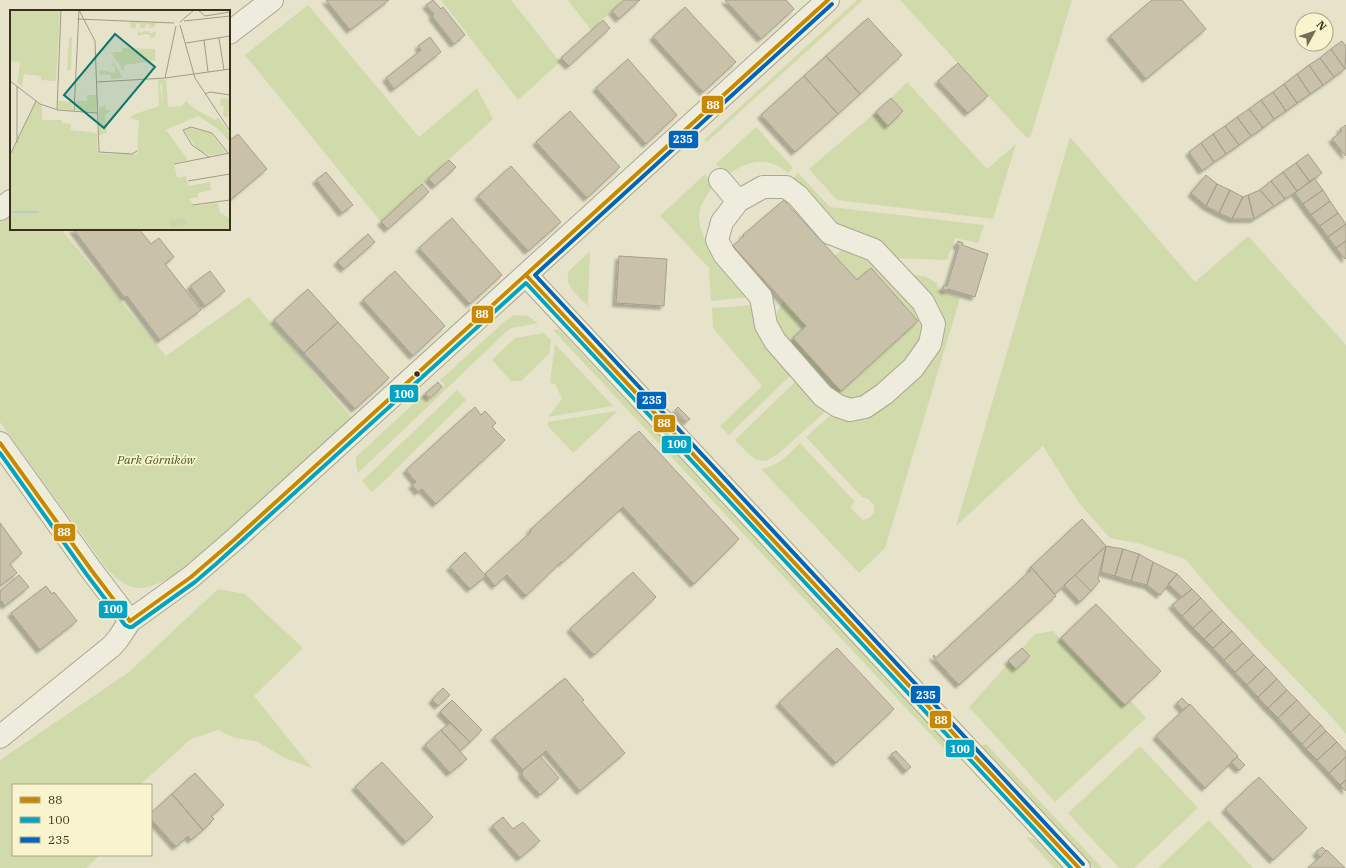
<svg xmlns="http://www.w3.org/2000/svg" width="1346" height="868" font-family="'IBM Plex Serif',serif">
  <style>
    .green { fill: #d1daaa }
    .building { fill: #cac1aa; stroke: #a69e89; filter: url(#shadow) }
    .lines { fill: none; stroke-linecap: round; stroke-linejoin: round }
    .minor-casing { stroke: #aba694; stroke-width: 24 }
    .minor { stroke: #eeecdc; stroke-width: 22 }
    .bus-1-casing { stroke: #f9f4ce; stroke-width: 7 }
    .bus-2-casing { stroke: #f9f4ce; stroke-width: 7 }
    .bus-3-casing { stroke: #f9f4ce; stroke-width: 7 }
    .bus-1 { stroke: #c88807; stroke-width: 4 }
    .bus-2 { stroke: #03a3c5; stroke-width: 4 }
    .bus-3 { stroke: #0065bd; stroke-width: 4 }
    .bus-dot { fill: #3a301b; stroke: #f9f4ce; stroke-width: 1.5 }
    .labels { text-anchor: middle; dominant-baseline: central; stroke-width: 3.5; stroke-linejoin: round; paint-order: stroke }
    .park-label { font-size: 12px; font-style: italic; fill: #40591f; stroke: #f9f4ce }
    .inset-river { fill: none; stroke: #b6cdc3; stroke-width: 2 }
    .inset-road { fill: none; stroke: #a19b84; stroke-width: 1 }
    .view { fill: #0f766e; fill-opacity: 0.15; stroke: #0f766e; stroke-width: 2 }
    .inset-edge { fill: none; stroke: #3a301b; stroke-width: 2 }
    .line-badge { stroke: #f9f4ce; stroke-width: 1.5 }
    .badge-label { font-size: 11px; text-anchor: middle; font-weight: bold; fill: #fff }
  </style>
  <defs>
    <filter id="shadow"><feDropShadow dx="-3.5" dy="3.5" stdDeviation="1" flood-color="#0004"/></filter>
  </defs>
  <rect width="100%" height="100%" fill="#e6e3ca"/>
  <path class="green" d="M441 0H511L560 62 518 100Z
    M568 0H624L591 30Z
    M857 0H863L707 142 704 140Z
    M900 0H1072L1030 138 1025 136Z
    M308 5 419 137 477 88 493 119 381 222 245 55Z
    M907 82 987 169 1016 144 993 219 837 200 809 169 876 112 889 125 903 111 891 98Z
    M756 127 793 168 788 173C765 154 748 162 726 175L716 164Z
    M1070 137 1195 282 1248 236 1346 345V734L1331 716 1227 608 1185 559 1141 544 1110 538 1079 503 1043 446 956 526Z
    M798 173 830 207 984 225 978 243 955 238 947 260 896 258 887 248 870 236 835 224 793 178Z
    M705 174 714 185C708 194 698 206 699 218 701 247 732 276 750 297L711 301 709 268 660 216Z
    M11 211V229H61L166 356 249 297 356 423 181 573C148 588 136 599 107 569L0 422V220Z
    M846 247 857 248 924 316 925 336 907 364 860 398 849 401 840 399 780 333C775 318 774 314 784 301L806 326 793 339 841 391 865 370 918 321 871 268 857 280 835 255Z
    M590 251 588 306C580 298 563 285 569 271Z
    M912 275 924 276 937 283 938 290 960 298 885 548 859 573 761 469C779 466 788 455 800 443L855 502 850 507 863 520 869 518 874 513V505L867 498 862 497 806 437 833 413 930 360Z
    M753 305 792 374 729 435 720 426 762 386 713 328 712 308Z
    M514 315 528 316 538 323 512 328 507 331 358 473 356 464V457L424 394 429 400 445 385 440 380 505 321Z
    M559 329 953 749V751L950 753 947 752 553 330Z
    M544 333 551 340 549 354 521 381H511L492 360 515 338Z
    M555 344 613 406 548 417 562 399 555 384 550 383Z
    M797 380 828 409 778 454 766 461 757 460 750 455 735 440Z
    M457 390 466 400 395 470 391 475 372 492 362 481Z
    M616 411 617 412 573 453 548 426V422Z
    M218 589 245 594 303 648 254 696 312 768 285 758 256 741 235 738 218 730 191 739 140 785H13V855H100L86 868H0V760L129 672Z
    M1053 631 1124 705 1130 700 1146 718 1055 802 969 707 1035 634Z
    M986 744 990 748 1102 868H1094L979 746Z
    M1140 746 1198 808 1134 868H1119L1068 813Z
    M1209 820 1253 868H1158Z
    M1026 837C1038 837 1054 859 1063 868H1054Z"/>
  <path class="building" d="M326 0H389L350 30Z
    M433 0 441 9 443 7 465 35 454 44 432 16 434 14 426 5Z
    M624 0H640L619 19 612 11Z
    M725 0H786L794 9 761 39Z
    M1152 0H1182L1206 29 1146 79 1110 36Z
    M685 7 736 62 703 92 653 37Z
    M868 18 902 55 860 94 826 56Z
    M603 20 610 28 569 66 561 58Z
    M430 37 441 52 394 89 386 78 421 50 418 46Z
    M1342 41 1346 46 1345 69 1331 49Z
    M1331 49 1345 69 1334 77 1320 58Z
    M826 56 860 94 838 114 804 76Z
    M1320 58 1334 77 1323 85 1309 65Z
    M628 59 677 115 646 144 596 88Z
    M958 63 988 96 968 113 938 81Z
    M1309 65 1323 85 1310 94 1297 74Z
    M1297 74 1310 94 1297 103 1284 84Z
    M804 76 838 114 795 152 761 115Z
    M1284 84 1297 103 1286 111 1273 92Z
    M1273 92 1286 111 1274 119 1261 100Z
    M891 98 903 111 888 126 876 112Z
    M1261 100 1274 119 1263 128 1249 109Z
    M1249 109 1263 128 1251 136 1237 117Z
    M570 111 620 167 587 198 536 142Z
    M1237 117 1251 136 1239 145 1225 126Z
    M1346 125V156L1332 139 1342 131 1340 129Z
    M1225 126 1239 145 1226 154 1213 134Z
    M238 134 267 169 229 201V141Z
    M1213 134 1226 154 1214 162 1201 143Z
    M1201 143 1214 162 1202 171 1189 152Z
    M1308 154 1322 173 1310 182 1296 163Z
    M449 160 456 167 435 186 428 179Z
    M1296 163 1310 182 1297 191 1283 172Z
    M511 166 561 222 528 251 478 196Z
    M326 172 353 205 342 213 316 180Z
    M1283 172 1297 191 1285 199 1271 181Z
    M1206 175 1217 184 1206 206 1191 193Z
    M1314 178 1323 190 1303 204 1295 193Z
    M1271 181 1285 199 1274 206 1260 190Z
    M422 184 429 192 388 229 381 222Z
    M1217 184 1230 190 1219 213 1206 206Z
    M1230 190 1243 197 1232 219 1219 213Z
    M1260 190 1274 206 1254 219 1248 195Z
    M1323 190 1330 201 1311 215 1303 204Z
    M1248 195 1254 219H1232L1243 197Z
    M784 200 857 280 871 268 918 321 841 391 793 338 806 326 733 246 744 236 743 235Z
    M1330 201 1338 213 1320 226 1311 215Z
    M1338 213 1346 224 1328 237 1320 226Z
    M452 218 502 275 470 304 419 248Z
    M1346 224V241L1336 248 1328 237Z
    M73 229H139L151 244 159 238 174 257 165 264 201 310 160 340 127 296 125 298Z
    M368 234 375 242 344 269 337 262Z
    M958 241 963 243 962 245 988 254 975 297 948 289 947 291 942 289 944 285 947 286 959 246 956 245Z
    M1346 241V258L1345 259 1336 248Z
    M619 256 667 259 664 306 616 303Z
    M210 271 225 291 205 306 190 286Z
    M395 271 445 326 413 356 363 300Z
    M308 289 338 322 304 353 274 320Z
    M338 322 389 378 355 409 304 353Z
    M438 382 442 387 430 398 425 394Z
    M475 407 481 415 485 411 496 423 492 427 505 440 436 504 422 489 418 492 412 485 416 482 406 470Z
    M678 407 690 419 686 422 675 410Z
    M639 431 739 539 694 584 623 507 562 563 561 562 526 596 507 575 495 586 485 574 531 532 530 530Z
    M1082 519 1106 546 1055 594 1031 567Z
    M0 523 22 553 10 564 17 573 0 586Z
    M1106 546 1123 549 1115 576 1101 572Z
    M1106 546 1098 579 1100 581 1091 591 1075 575Z
    M1123 549 1139 554 1131 581 1115 576Z
    M465 552 486 576 470 589 450 567Z
    M1139 554 1153 562 1147 585 1131 581Z
    M1153 562 1177 574 1160 595 1147 585Z
    M1031 567 1056 596 959 685 933 657 934 655 936 658 976 621 1031 570 1030 568Z
    M633 572 656 597 594 655 570 629Z
    M1177 574 1192 589 1182 597 1168 584Z
    M19 575 29 587 5 606 0 599V591Z
    M1075 575 1091 591 1080 602 1064 585Z
    M46 586 52 594 54 592 77 621 40 650 11 613Z
    M1192 589 1201 598 1182 616 1172 605Z
    M1201 598 1212 610 1193 628 1182 616Z
    M1096 604 1161 671 1125 705 1061 638Z
    M1212 610 1223 622 1204 639 1193 628Z
    M1223 622 1232 631 1213 648 1204 639Z
    M1232 631 1243 643 1224 660 1213 648Z
    M1243 643 1254 655 1235 672 1224 660Z
    M837 648 894 709 836 763 779 703Z
    M1022 648 1030 656 1016 669 1008 661Z
    M1254 655 1266 667 1247 685 1235 672Z
    M1266 667 1277 679 1258 697 1247 685Z
    M565 678 584 700 582 702 625 753 580 791 546 751 523 770 494 737Z
    M1277 679 1287 690 1268 708 1258 697Z
    M443 688 450 695 438 706 432 700Z
    M1287 690 1297 700 1278 718 1268 708Z
    M1182 698 1189 705 1183 710 1177 703Z
    M452 700 482 730 470 742 440 712Z
    M1297 700 1310 714 1291 732 1278 718Z
    M1190 704 1238 756 1205 788 1156 736Z
    M1310 714 1321 725 1302 744 1291 732Z
    M450 723 470 742 460 751 441 730Z
    M1321 725 1326 731 1306 749 1302 744Z
    M441 730 467 759 450 773 425 745Z
    M1326 731 1337 742 1317 760 1306 749Z
    M1337 742 1346 752V757L1329 773 1317 760Z
    M896 751 911 767 906 771 891 754Z
    M540 756 559 778 540 795 522 775 523 770Z
    M1237 757 1245 765 1239 770 1231 762Z
    M1346 757V780L1340 785 1329 773Z
    M382 762 433 817 406 842 355 787Z
    M195 773 224 805 211 816 214 819 203 830 172 794Z
    M1259 777 1307 828 1273 860 1225 809Z
    M1346 780V791L1340 785Z
    M172 794 203 830 191 840 188 836 176 847 151 819V813Z
    M503 817 513 829 523 822 540 841 520 858 492 826Z
    M1322 847 1326 851 1320 857 1316 852Z
    M1327 850 1345 868H1308L1320 857Z"/>
  <g class="lines">
    <g class="minor-casing">
      <path id="minor" d="M229 33 272 0
        M720 180 738 201 763 187H786L798 196 830 233 874 250 923 302 934 324 930 344 913 368 884 394 865 407 850 410 838 406 823 396 775 341 766 325 761 297 724 254 717 240 722 222 738 201
        M0 209 11 201
        M526 275 1079 868
        M0 443 92 571 130 621
        M0 737 112 646 118 639 130 621 191 577 234 540 828 0"/>
    </g>
    <use href="#minor" class="minor"/>
    <g class="bus-1-casing">
      <path id="bus-1" d="M526 275 1079 868
        M0 443 92 571 130 621
        M130 621 191 577 234 540 828 0"/>
    </g>
    <g class="bus-2-casing">
      <path id="bus-2" d="M0 453 87 575 125 625 129 627H132L195 582 216 564 526 283 1071 868"/>
    </g>
    <g class="bus-3-casing">
      <path id="bus-3" d="M832 4 535 275 1083 864"/>
    </g>
    <use href="#bus-1" class="bus-1"/>
    <use href="#bus-2" class="bus-2"/>
    <use href="#bus-3" class="bus-3"/>
  </g>
  <circle class="bus-dot" cx="417" cy="374" r="3.5"/>
  <g class="labels">
    <g class="park-label">
      <text x="156" y="459">Park Górników</text>
    </g>
  </g>
  <g transform="translate(10 10)">
    <rect width="220" height="220" fill="#e6e3ca"/>
    <path d="M0 0H50L46 71 31 70V66L14 64 12 76 7 73 10 52 0 51ZM119 12 145 13V17L139 18 140 15 136 14 135 18H130V14H126L125 19 121 18ZM128 19 130 23 135 21H140V23L146 22 145 27 140 28V25L134 24 128 26ZM59 27H62L61 60 57 61ZM112 38 145 39V51L114 55V62L101 42H112ZM104 53 113 68 101 69V65L89 64V60L105 63V56L101 54ZM166 68 156 70 158 97 172 96 176 91 185 99 205 110 208 108 220 123V132L207 118 188 106 156 120 178 150 164 153 167 168 176 166 178 176 200 172 201 180 188 183V187L179 189 185 196 208 193 210 203 220 208V220H0V147L26 91 32 96V110H52V113L61 114V120L87 123V140L91 144H127L129 111 121 108 122 105 149 96 148 70 131 71 153 69 154 70 150 76 153 96 152 73 155 70ZM77 85H87L86 102 65 100 64 91H77ZM211 88 220 89 218 107 213 106 214 96H210ZM48 91 63 92 62 100 48 99ZM95 96 96 100H101L95 105 97 123 89 125V98ZM180 118 201 123 216 143 201 145 188 140 174 120Z" fill="#d1daaa"/>
    <path d="M175 208 177 214 161 217 160 211Z" fill="#ccd2ab"/>
    <path class="inset-river" d="M0 202H29"/>
    <path class="inset-road" d="M69 0 85 31 89 142 122 144 127 141M188 0 195 6 220 2M67 9 164 13M174 11 220 6M170 12 184 0M170 15 185 68 220 121M209 28 214 60M194 30 198 62M176 33 220 26M155 68 166 16M0 71 30 94 48 100 87 103M87 72 155 68 220 59M195 84 200 82 220 85M47 99 51 0M64 101 69 1M7 133V76M0 145 26 91M199 147 182 135 173 120 181 117 202 123 218 143M164 154 220 143M178 171 220 164M183 195 220 190"/>
    <path class="view" d="M105 24 145 57 94 118 54 85Z"/>
    <rect width="220" height="220" class="inset-edge"/>
  </g>
  <g class="line-badge">
    <rect x="701" y="95" width="23" height="19" rx="4" fill="#c88807"/>
    <rect x="668" y="130" width="31" height="19" rx="4" fill="#0065bd"/>
    <rect x="471" y="305" width="23" height="19" rx="4" fill="#c88807"/>
    <rect x="389" y="384" width="30" height="19" rx="4" fill="#03a3c5"/>
    <rect x="636" y="391" width="31" height="19" rx="4" fill="#0065bd"/>
    <rect x="653" y="414" width="23" height="19" rx="4" fill="#c88807"/>
    <rect x="661" y="435" width="31" height="19" rx="4" fill="#03a3c5"/>
    <rect x="53" y="523" width="23" height="19" rx="4" fill="#c88807"/>
    <rect x="98" y="600" width="30" height="19" rx="4" fill="#03a3c5"/>
    <rect x="910" y="685" width="31" height="19" rx="4" fill="#0065bd"/>
    <rect x="929" y="710" width="23" height="19" rx="4" fill="#c88807"/>
    <rect x="945" y="739" width="30" height="19" rx="4" fill="#03a3c5"/>
  </g>
  <g class="badge-label">
    <text x="713" y="109">88</text>
    <text x="683" y="143">235</text>
    <text x="482" y="318">88</text>
    <text x="404" y="398">100</text>
    <text x="652" y="404">235</text>
    <text x="664" y="427">88</text>
    <text x="677" y="448">100</text>
    <text x="64" y="536">88</text>
    <text x="113" y="613">100</text>
    <text x="926" y="699">235</text>
    <text x="941" y="724">88</text>
    <text x="960" y="753">100</text>
  </g>
  <rect x="12" y="784" width="140" height="72" fill="#f9f4ce" stroke="#ada686"/>
  <rect x="20" y="797" width="20" height="6" fill="#c88807" stroke="#ada686"/>
  <text x="48" y="804" font-size="12" fill="#3a301b">88</text>
  <rect x="20" y="817" width="20" height="6" fill="#03a3c5" stroke="#ada686"/>
  <text x="48" y="824" font-size="12" fill="#3a301b">100</text>
  <rect x="20" y="837" width="20" height="6" fill="#0065bd" stroke="#ada686"/>
  <text x="48" y="844" font-size="12" fill="#3a301b">235</text>
  <g transform="translate(1314 32) rotate(50)"><circle r="19" fill="#f9f4ce" stroke="#ada686"/>
  <path d="M0-3L7 15L0 10L-7 15Z" fill="#766f58"/>
  <text y="-6" font-size="11" font-weight="bold" text-anchor="middle" fill="#3a301b">N</text>
  </g>
</svg>
